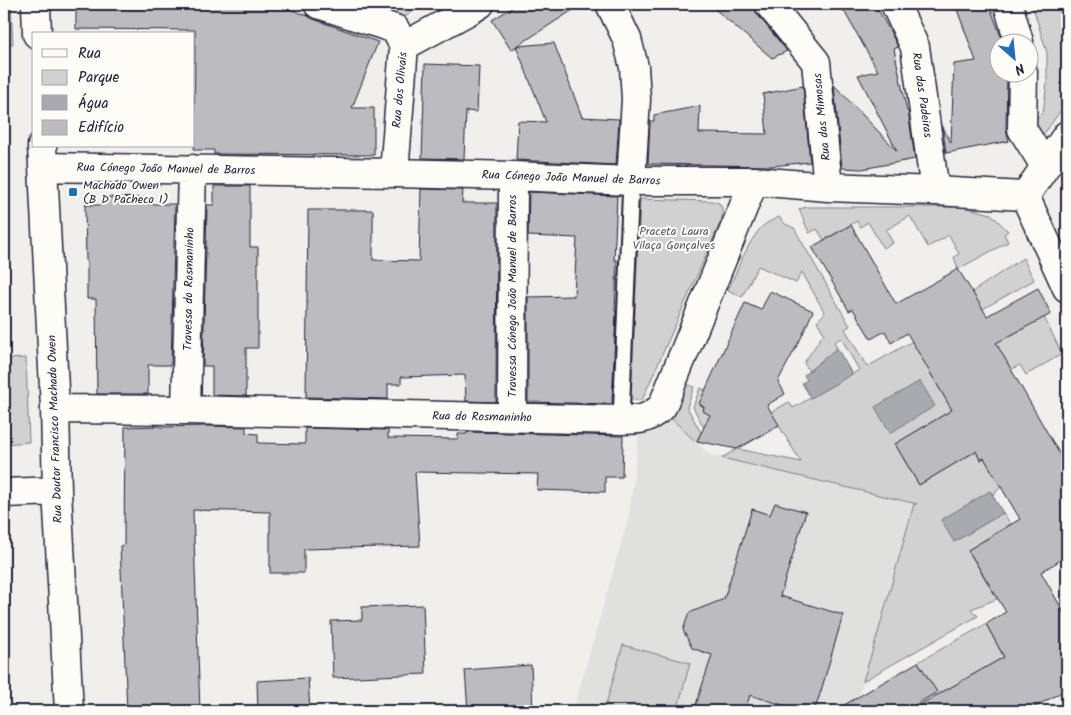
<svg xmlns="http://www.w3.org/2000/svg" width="1071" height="715" font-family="Kalam,sans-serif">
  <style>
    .built { fill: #e0e0df }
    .green { fill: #d2d1d1; stroke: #7a7a86; fill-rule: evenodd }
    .water { fill: #a9a9b0; stroke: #737381 }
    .building { fill: #bcbcc0; stroke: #22223b }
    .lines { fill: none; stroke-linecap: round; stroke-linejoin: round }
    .lane-casing { stroke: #22223b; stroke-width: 19 }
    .street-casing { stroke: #22223b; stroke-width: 31 }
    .lane { stroke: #fdfcf7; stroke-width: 15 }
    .street { stroke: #fdfcf7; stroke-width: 28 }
    .poi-dot { fill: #1f6fb2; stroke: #fdfcf7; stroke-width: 2 }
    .labels { text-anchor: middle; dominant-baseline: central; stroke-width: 4; stroke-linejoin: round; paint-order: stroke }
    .street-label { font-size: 12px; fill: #22223b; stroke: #fdfcf7 }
    .poi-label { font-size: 12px; fill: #22223b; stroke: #fdfcf7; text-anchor: start }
    .park-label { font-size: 12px; fill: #575768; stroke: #fdfcf7 }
  </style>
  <rect width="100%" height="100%" fill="#f0efec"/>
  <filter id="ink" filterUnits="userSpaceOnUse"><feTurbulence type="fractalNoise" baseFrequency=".02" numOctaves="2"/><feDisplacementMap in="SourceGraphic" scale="10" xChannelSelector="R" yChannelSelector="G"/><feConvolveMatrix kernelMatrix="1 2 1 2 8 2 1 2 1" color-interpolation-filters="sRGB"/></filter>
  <g filter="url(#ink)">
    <path class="built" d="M671 418 710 455 914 504 878 633 854 711H573L629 516 639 435 656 427Z"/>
    <path class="green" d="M4 4H11L13 44H4Z
      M359 4H416V6L408 15 402 19Z
      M1032 4H1067V102L1043 135 1031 123 1043 112 1047 83V53Z
      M640 199 712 201 719 203 722 208V219L642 400H631Z
      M807 207H964L991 214 1008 231 1004 234 1008 242 958 269 954 257 959 254 949 235 928 247 910 216 886 230 893 243 883 248 868 222 860 227 857 221 824 240 817 229 809 233 799 209Z
      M779 217 785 224 794 228 850 326 845 329 867 367 964 312 972 292 1023 258 1034 280 935 336 928 369 952 410 895 444 919 485 976 451 980 460 987 456 1028 471 1001 487 993 495 990 491 954 542 1003 513 1011 524 968 550 997 599 971 609 978 616 863 681 878 633 914 504H917L722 458 737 449 733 442 735 433 789 402 793 408 859 370 841 338 834 342 837 348 809 371 804 363 824 333 817 321 825 313 802 272 796 283 758 266 742 297 728 290C736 273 749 239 762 227 767 222 773 220 779 217ZM779 426 801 462 738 449Z
      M1044 317 1062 354 1026 375 1020 365 1008 371 992 342 1006 338Z
      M26 358 29 442 4 444V359Z
      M687 384 694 387 687 407 701 433 696 442 671 418Z
      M700 388 706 390 704 407 703 411 733 426 705 430 693 407Z
      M986 624 1004 657 936 696 945 711H907V710L920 702 911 686 927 676 918 662Z
      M623 645 690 663 677 711H604Z"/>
    <path class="water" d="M837 348 852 374 811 398 802 383 807 380 804 375Z
      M920 381 935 406 890 433 875 407Z
      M990 491 1003 513 954 542 941 520Z"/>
    <path class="building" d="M76 4H277L308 16 313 19 378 42 352 108H374V155L214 154V150H194L195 30 76 29Z
      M518 4H582L511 50 492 20Z
      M709 4H754V7L757 14 787 51 772 58Z
      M840 4H875L892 35 898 47 894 49 907 111H908L915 159 862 169 842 168 834 85 897 151 858 75 878 71Z
      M955 4H989L1003 42H998V72H1007L1006 129 1009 141 946 153 942 125 951 143 954 64 976 61Z
      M554 43 582 117 619 119 616 165 516 160 518 121 546 122 516 46Z
      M425 64 479 66 477 112 466 111 464 159 422 158Z
      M803 86 810 162 771 166 648 164 650 121H654V115L700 106 699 133 767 134 763 94Z
      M214 186H250V247H258V348H246V396L212 395V366H203L207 205H214Z
      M421 189 463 190 462 203H497L496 402 466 401 465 375 401 377V384H388V399L306 397 308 210H373V260L419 261Z
      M529 192 617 196 614 260H617L615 311H616L612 404 528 402V297L574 296 577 238 528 236Z
      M103 197 148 198V204H175L171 365H148V394H97L96 299H87V262H86L85 205H103Z
      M851 225 896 304 958 269 987 316 1038 288 1051 314 996 343 1067 467V556L1041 572 1067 618V689L1028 711H909L1004 657 986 624 1006 612 968 550 1020 519 984 458 980 460 976 451 919 485 895 444 952 410 907 333 891 343 885 331 871 339 853 309 849 311 812 247Z
      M770 291 813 311 801 338 778 381 785 394 767 405 779 425 737 449 697 441 710 415 703 411 704 407 699 404 745 303 761 310Z
      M160 426V427L207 426 246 427V433L258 434V443L305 444V428L388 430V438L458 439V434H467V432L623 436 622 477H605V492L537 490 538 474 415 472 420 546 304 549V573H270V512L193 510 200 711H127L120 546 124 545 125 427Z
      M775 503 806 512 780 596 843 615 821 691 814 711H802L750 695 745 711H694L712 655 692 648 683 630 689 613 724 599 752 509 770 515Z
      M423 605 426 674 333 678 331 621 362 620V607Z
      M918 662 937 692 905 711H834Z
      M531 665 533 711H468L465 670Z
      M308 678 310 711H258L257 681Z"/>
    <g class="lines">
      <g class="lane-casing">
        <path id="lane" d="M621 420 631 181"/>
      </g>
      <g class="street-casing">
        <path id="street" d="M36 4 37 34
          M318 4 395 29 404 46 394 173
          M610 4 627 39 634 67 636 99 631 181
          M769 4 816 62 828 187
          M895 4 915 47 935 191
          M1008 4 1019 42
          M404 46 472 9 480 4
          M1023 72 1022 129 1045 166
          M42 146 55 409 57 491 69 711
          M43 167 394 173 513 176 631 181H754L828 187 935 191 1025 196 1067 135
          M1025 196 1067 288
          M55 409 186 410 621 420C641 420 646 420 662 407L754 181
          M186 410 192 169
          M512 417 513 176
          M4 493 57 491"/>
      </g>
      <use href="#lane" class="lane"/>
      <use href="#street" class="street"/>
    </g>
  </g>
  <rect class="poi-dot" x="68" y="187" width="10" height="10" rx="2.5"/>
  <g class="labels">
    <g class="street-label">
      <text transform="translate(400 90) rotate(-85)">Rua dos Olivais</text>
      <text transform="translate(922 95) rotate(82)">Rua das Padeiras</text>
      <text transform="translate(822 117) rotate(-96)">Rua das Mimosas</text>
      <text transform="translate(166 169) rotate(1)">Rua Cónego João Manuel de Barros</text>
      <text transform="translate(571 178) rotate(2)">Rua Cónego João Manuel de Barros</text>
      <text transform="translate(189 289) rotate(-89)">Travessa do Rosmaninho</text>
      <text transform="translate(512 296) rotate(-90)">Travessa Cónego João Manuel de Barros</text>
      <text transform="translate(482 417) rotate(1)">Rua do Rosmaninho</text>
      <text transform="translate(55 429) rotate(-92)">Rua Doutor Francisco Machado Owen</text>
    </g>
    <g class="poi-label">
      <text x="83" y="185">Machado Owen<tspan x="83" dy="14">(B D Pacheco I)</tspan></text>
    </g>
    <g class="park-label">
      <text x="674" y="231">Praceta Laura<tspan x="674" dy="14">Vilaça Gonçalves</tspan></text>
    </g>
  </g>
  <rect width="1071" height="715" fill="none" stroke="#fdfcf7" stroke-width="20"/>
  <rect x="10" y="10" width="1051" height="695" fill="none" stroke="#22223b" stroke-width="2" filter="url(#ink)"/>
  <rect x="32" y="32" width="162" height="115" fill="#fdfcf7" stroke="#a5a5ac"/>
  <rect x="42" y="49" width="25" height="8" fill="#fdfcf7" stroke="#a5a5ac"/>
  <text x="78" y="58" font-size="15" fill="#22223b">Rua</text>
  <rect x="42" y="70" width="25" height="15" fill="#d2d1d1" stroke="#a5a5ac"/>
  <text x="78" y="82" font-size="15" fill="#22223b">Parque</text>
  <rect x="42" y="95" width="25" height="15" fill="#a9a9b0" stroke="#a5a5ac"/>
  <text x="78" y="108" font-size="15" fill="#22223b">Água</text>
  <rect x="42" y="120" width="25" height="15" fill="#bcbcc0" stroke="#a5a5ac"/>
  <text x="78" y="132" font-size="15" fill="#22223b">Edifício</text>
  <g transform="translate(1014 58) rotate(153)"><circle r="24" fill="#fdfcf7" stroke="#a5a5ac"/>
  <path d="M0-4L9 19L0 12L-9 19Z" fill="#1f6fb2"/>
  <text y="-8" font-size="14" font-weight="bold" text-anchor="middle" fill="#22223b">N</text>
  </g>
</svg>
